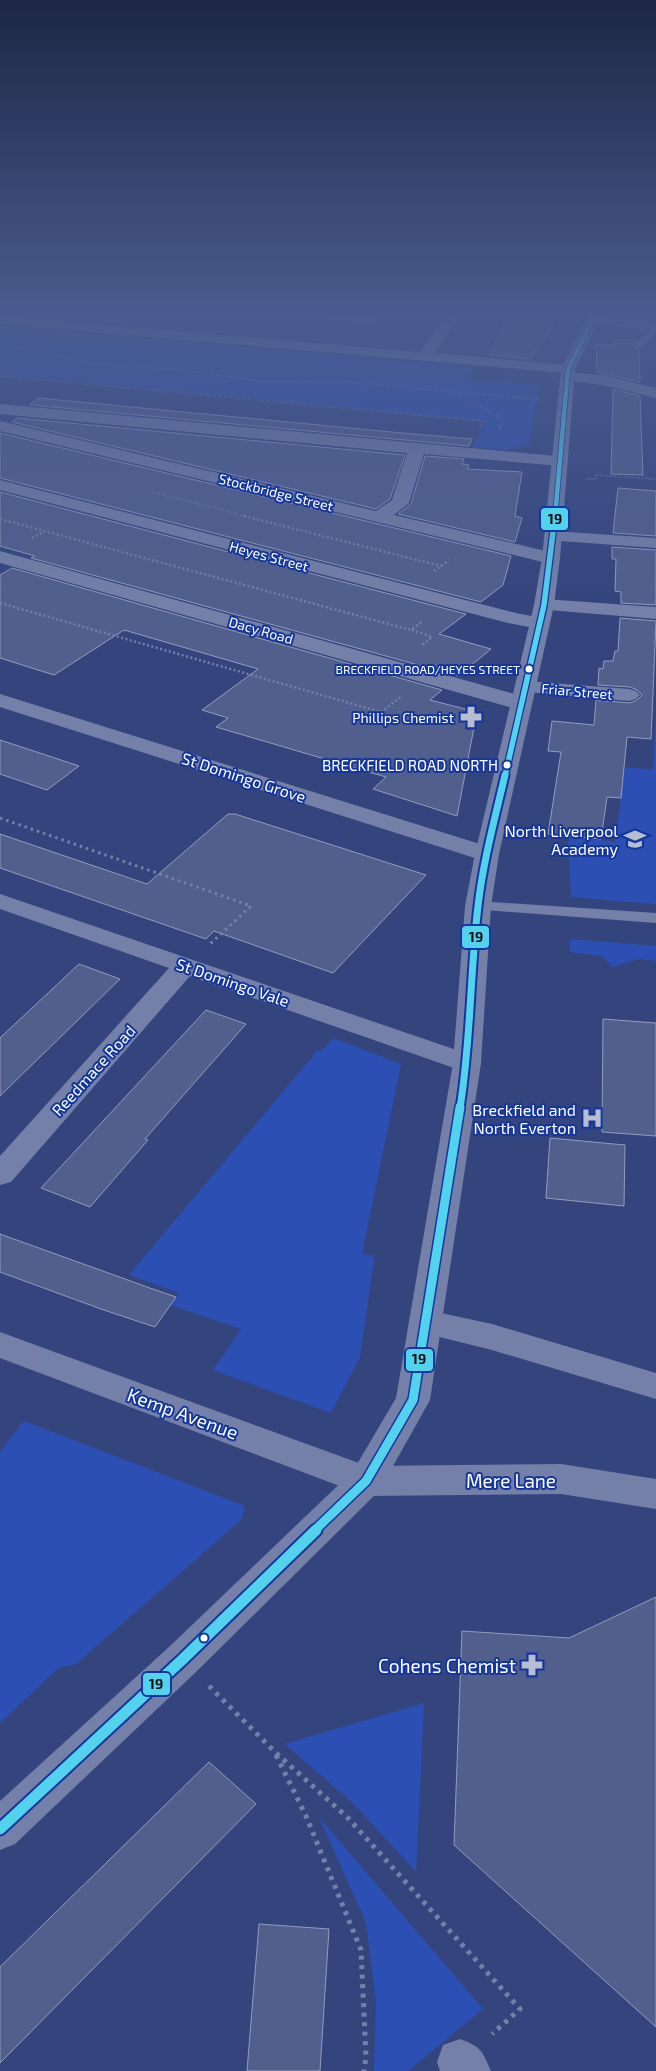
<svg xmlns="http://www.w3.org/2000/svg" width="656" height="2071" font-family="'Exo 2',sans-serif">
  <style>
    .green { fill: #2c4fb4 }
    .building { fill: #515f8c; stroke: #939cbc }
    .lines { fill: none; stroke-linecap: round; stroke-linejoin: round }
    .path-far3 { stroke: #7480a8; stroke-width: 2; stroke-dasharray: 1 2; stroke-linecap: butt }
    .path-far2 { stroke: #7480a8; stroke-width: 2.5; stroke-dasharray: 2 2.5; stroke-linecap: butt }
    .path-far1 { stroke: #7480a8; stroke-width: 3; stroke-dasharray: 2.5 4; stroke-linecap: butt }
    .path { stroke: #7480a8; stroke-width: 5; stroke-dasharray: 4 5.5; stroke-linecap: butt }
    .service { fill: #7480a8; fill-rule: evenodd }
    .minor { fill: #7480a8; fill-rule: evenodd }
    .tertiary { fill: #7480a8; fill-rule: evenodd }
    .bus-1-far4-casing { stroke: #14369d; stroke-width: 6 }
    .bus-1-far3-casing { stroke: #14369d; stroke-width: 8 }
    .bus-1-far2-casing { stroke: #14369d; stroke-width: 11 }
    .bus-1-far1-casing { stroke: #14369d; stroke-width: 12 }
    .bus-1-casing { stroke: #14369d; stroke-width: 15 }
    .bus-1-far4 { stroke: #53d2ee; stroke-width: 4.5 }
    .bus-1-far3 { stroke: #53d2ee; stroke-width: 5.5 }
    .bus-1-far2 { stroke: #53d2ee; stroke-width: 7 }
    .bus-1-far1 { stroke: #53d2ee; stroke-width: 9 }
    .bus-1 { stroke: #53d2ee; stroke-width: 11 }
    .bus-dot { fill: #fff; stroke: #14369d; stroke-width: 2 }
    .labels { text-anchor: middle; dominant-baseline: central; stroke-width: 4; stroke-linejoin: round; paint-order: stroke }
    .far-bus-label { font-size: 12px; fill: #fff; stroke: #14369d; text-anchor: end }
    .far-street-label { font-size: 14px; fill: #fff; stroke: #14369d }
    .far-poi-label { font-size: 14px; fill: #fff; stroke: #14369d; text-anchor: end }
    .bus-label { font-size: 15px; fill: #fff; stroke: #14369d; text-anchor: end }
    .street-label { font-size: 16px; fill: #fff; stroke: #14369d }
    .poi-label { font-size: 16px; fill: #fff; stroke: #14369d; text-anchor: end }
    .near-street-label { font-size: 19px; fill: #fff; stroke: #14369d }
    .near-poi-label { font-size: 19px; fill: #fff; stroke: #14369d; text-anchor: end }
    .line-badge { stroke: #14369d; stroke-width: 2 }
    .pale-badge-label { font-size: 14px; text-anchor: middle; font-weight: bold; fill: #111 }
  </style>
  <rect width="100%" height="100%" fill="#34457e"/>
  <path class="green" d="M624 313H656V321L626 317 623 316Z
    M0 326 473 368 469 381 537 384 539 399 534 406 530 445 506 450 473 447 486 421 0 375Z
    M656 711V904L571 897 568 836 615 842 625 767 653 770Z
    M570 939 656 946V961L638 959 613 967 602 956 570 952Z
    M333 1038 401 1064 362 1254 372 1255 374 1260 360 1357 331 1413 213 1370 241 1329 170 1305 179 1293 129 1275 318 1050 322 1051Z
    M24 1421 245 1506 241 1520 75 1665 60 1667 0 1723V1452Z
    M424 1703 416 1872 355 1805 285 1744Z
    M319 1817 483 2009 408 2071H374L376 2001 366 1923Z"/>
  <path class="building" d="M509 313H556L549 334 529 359 490 355Z
    M614 340H636L634 346 639 348 640 382 597 372 596 344 614 346Z
    M613 389 640 396 643 475 611 474Z
    M38 398 402 433 472 439 469 446 30 405Z
    M17 418 405 455 390 499 376 509 12 422Z
    M0 433 511 556 503 585 481 602 0 478Z
    M425 456 464 459 462 464 469 465 467 469 522 472 515 516 522 518 515 542 398 514 411 504Z
    M618 488 656 491V536L613 533Z
    M0 492 466 614 439 634 491 649 458 676 31 558 35 556 0 546Z
    M612 547 656 550V605L621 603V592L615 591 616 559H612Z
    M12 568 442 690 430 700 477 712 457 816 373 789 386 777 216 727 228 718 202 710 258 669 124 630 54 675 0 658V575Z
    M620 618 656 621 651 739 627 737 621 798 607 797 601 839 548 834 561 752 548 751 552 721 594 725 596 700 630 703 637 700 642 695 637 690 630 687 598 685 599 668 603 669 604 661H613L615 651H618Z
    M0 740 49 756 79 766 47 790 0 774Z
    M228 814H235L426 875 333 973 214 931 206 939 0 868V834L147 884Z
    M79 964 120 979 0 1096V1038Z
    M206 1010 246 1024 145 1139 148 1140 90 1207 41 1188Z
    M603 1019 656 1023V1136L602 1132Z
    M550 1138 625 1145 624 1206 546 1198Z
    M0 1234 150 1288 176 1297 155 1327 101 1309 0 1272Z
    M656 1597V2027L454 1845 462 1631 569 1638Z
    M209 1762 256 1804 0 2063V1967Z
    M259 1924 329 1929 320 2071H247Z"/>
  <g class="lines">
    <path class="path-far3" d="M501 339 519 313
      M14 348 43 352
      M47 349 43 352 77 362 190 371 259 381 344 382 538 399
      M0 376 483 421 479 430
      M460 394 501 419 502 422 499 428 502 430
      M587 479H596L595 475 656 479
      M153 492 249 517"/>
    <path class="path-far2" d="M244 516 441 566
      M0 519 411 630 423 621
      M32 538 44 532
      M434 571 449 560
      M0 603 381 712 401 697
      M412 630 432 637 421 646"/>
    <path class="path-far1" d="M0 818 251 906 210 944"/>
    <path class="path" d="M209 1686 275 1752 348 1818 520 2009 492 2034
      M276 1755 306 1816 361 1950 366 2057 364 2071"/>
    <path class="service" d="M656 326V334L642 346H636V342Z
      M478 901 656 913V923L472 909 470 906 472 903Z"/>
    <path class="minor" d="M286 313C300 312 370 310 377 319L370 323 293 317Z
      M449 313H463L434 353 568 365 573 366 575 369 571 373 603 375 656 388V398L603 385 563 380 560 377 565 373 0 324V316L420 352Z
      M591 316 656 323V331L586 323 584 320Z
      M0 404 566 457 568 461 566 465 560 466 424 454 409 503 394 515 558 554 560 558 558 562 551 564 0 431V421L376 511 392 500 407 453 0 414Z
      M0 480 516 613 547 619 550 623 547 627 540 629 508 623 0 490Z
      M553 531 656 538V548L547 540 544 536 547 532Z
      M0 551 529 698 532 703 529 708 521 709 513 708 0 563Z
      M544 599 656 607V619L537 609 534 605 537 601Z
      M525 681 629 689 636 691 640 695 636 699 629 701 518 691 515 687 518 683Z
      M0 694 496 849 499 854 496 859 487 861 478 859 0 707Z
      M0 894 477 1057 481 1063 477 1069 467 1072 457 1069 190 976 11 1182 0 1185V1156L169 968 0 909Z
      M427 1310 492 1324 656 1373V1399L492 1350 415 1331 411 1322 415 1313Z
      M0 1332 367 1466 561 1464 656 1479V1509L561 1494 366 1496 0 1358Z
      M460 2039C481 2047 482 2050 491 2071H440L437 2062 443 2045Z"/>
    <path class="tertiary" d="M589 313H603L575 369 560 558 554 605 499 854 491 906 481 1063 430 1400 379 1491 197 1671 15 1844 0 1850V1801L169 1647 353 1471 396 1398 453 1063 465 906 475 854 534 605 542 558 561 369Z"/>
    <g class="bus-1-far4-casing">
      <path id="bus-1-far4" d="M555 517 568 369 596 313"/>
    </g>
    <g class="bus-1-far3-casing">
      <path id="bus-1-far3" d="M505 776 544 605 555 516"/>
    </g>
    <g class="bus-1-far2-casing">
      <path id="bus-1-far2" d="M460 1108C471 1041 470 973 478 906 483 862 495 818 505 775"/>
    </g>
    <g class="bus-1-far1-casing">
      <path id="bus-1-far1" d="M314 1531 366 1481 413 1400 460 1107"/>
    </g>
    <g class="bus-1-casing">
      <path id="bus-1" d="M0 1829 183 1659 316 1530"/>
    </g>
    <use href="#bus-1-far4" class="bus-1-far4"/>
    <use href="#bus-1-far3" class="bus-1-far3"/>
    <use href="#bus-1-far2" class="bus-1-far2"/>
    <use href="#bus-1-far1" class="bus-1-far1"/>
    <use href="#bus-1" class="bus-1"/>
  </g>
  <linearGradient id="sky" x2="0" y2="1"><stop stop-color="#1d2645"/><stop offset="0.52" stop-color="#4a5c8f"/><stop offset="1" stop-color="#4a5c8f" stop-opacity="0"/></linearGradient>
  <rect width="656" height="603" fill="url(#sky)"/>
  <defs>
    <g id="pharmacy-bare" transform="scale(1.725)"><path d="M-2-6h4v4h4v4h-4v4h-4v-4h-4v-4h4Z" fill="#b8bed2" stroke="#14369d" stroke-width="2.5" paint-order="stroke"/></g>
    <g id="school-bare" transform="scale(1.725)"><path d="M0-5L7-2L0 1L-7-2ZM-4 1L0 2.5L4 1V4Q0 6-4 4Z" fill="#b8bed2" stroke="#14369d" stroke-width="2.5" paint-order="stroke"/></g>
    <g id="hospital-bare" transform="scale(1.725)"><path d="M-5-5h3v3.5h4V-5h3V5h-3V1.5h-4V5h-3Z" fill="#b8bed2" stroke="#14369d" stroke-width="2.5" paint-order="stroke"/></g>
  </defs>
  <g fill-rule="evenodd">
    <use href="#pharmacy-bare" x="471" y="717"/>
    <use href="#school-bare" x="635" y="839"/>
    <use href="#hospital-bare" x="592" y="1118"/>
    <use href="#pharmacy-bare" x="532" y="1665"/>
  </g>
  <g class="bus-dot">
    <circle cx="529" cy="669" r="4.5"/>
    <circle cx="507" cy="765" r="4.5"/>
    <circle cx="204" cy="1638" r="4.5"/>
  </g>
  <g class="labels">
    <g class="far-bus-label">
      <text x="520" y="669">BRECKFIELD ROAD/HEYES STREET</text>
    </g>
    <g class="far-street-label">
      <text transform="translate(276 492) rotate(14)">Stockbridge Street</text>
      <text transform="translate(269 556) rotate(15)">Heyes Street</text>
      <text transform="translate(261 630) rotate(16)">Dacy Road</text>
      <text transform="translate(577 691) rotate(5)">Friar Street</text>
    </g>
    <g class="far-poi-label">
      <text x="454" y="717">Phillips Chemist</text>
    </g>
    <g class="bus-label">
      <text x="498" y="765">BRECKFIELD ROAD NORTH</text>
    </g>
    <g class="street-label">
      <text transform="translate(244 777) rotate(18)">St Domingo Grove</text>
      <text transform="translate(233 982) rotate(19)">St Domingo Vale</text>
      <text transform="translate(93 1070) rotate(-48)">Reedmace Road</text>
    </g>
    <g class="poi-label">
      <text x="618" y="830">North Liverpool<tspan x="618" dy="18">Academy</tspan></text>
      <text x="576" y="1109">Breckfield and<tspan x="576" dy="18">North Everton</tspan></text>
    </g>
    <g class="near-street-label">
      <text transform="translate(183 1413) rotate(20)">Kemp Avenue</text>
      <text x="511" y="1480">Mere Lane</text>
    </g>
    <g class="near-poi-label">
      <text x="516" y="1665">Cohens Chemist</text>
    </g>
  </g>
  <g class="line-badge">
    <rect x="540" y="507" width="29" height="24" rx="5" fill="#53d2ee"/>
    <rect x="461" y="925" width="29" height="24" rx="5" fill="#53d2ee"/>
    <rect x="405" y="1348" width="29" height="24" rx="5" fill="#53d2ee"/>
    <rect x="142" y="1672" width="29" height="24" rx="5" fill="#53d2ee"/>
  </g>
  <g class="pale-badge-label">
    <text x="555" y="524">19</text>
    <text x="476" y="942">19</text>
    <text x="419" y="1364">19</text>
    <text x="156" y="1689">19</text>
  </g>
</svg>
